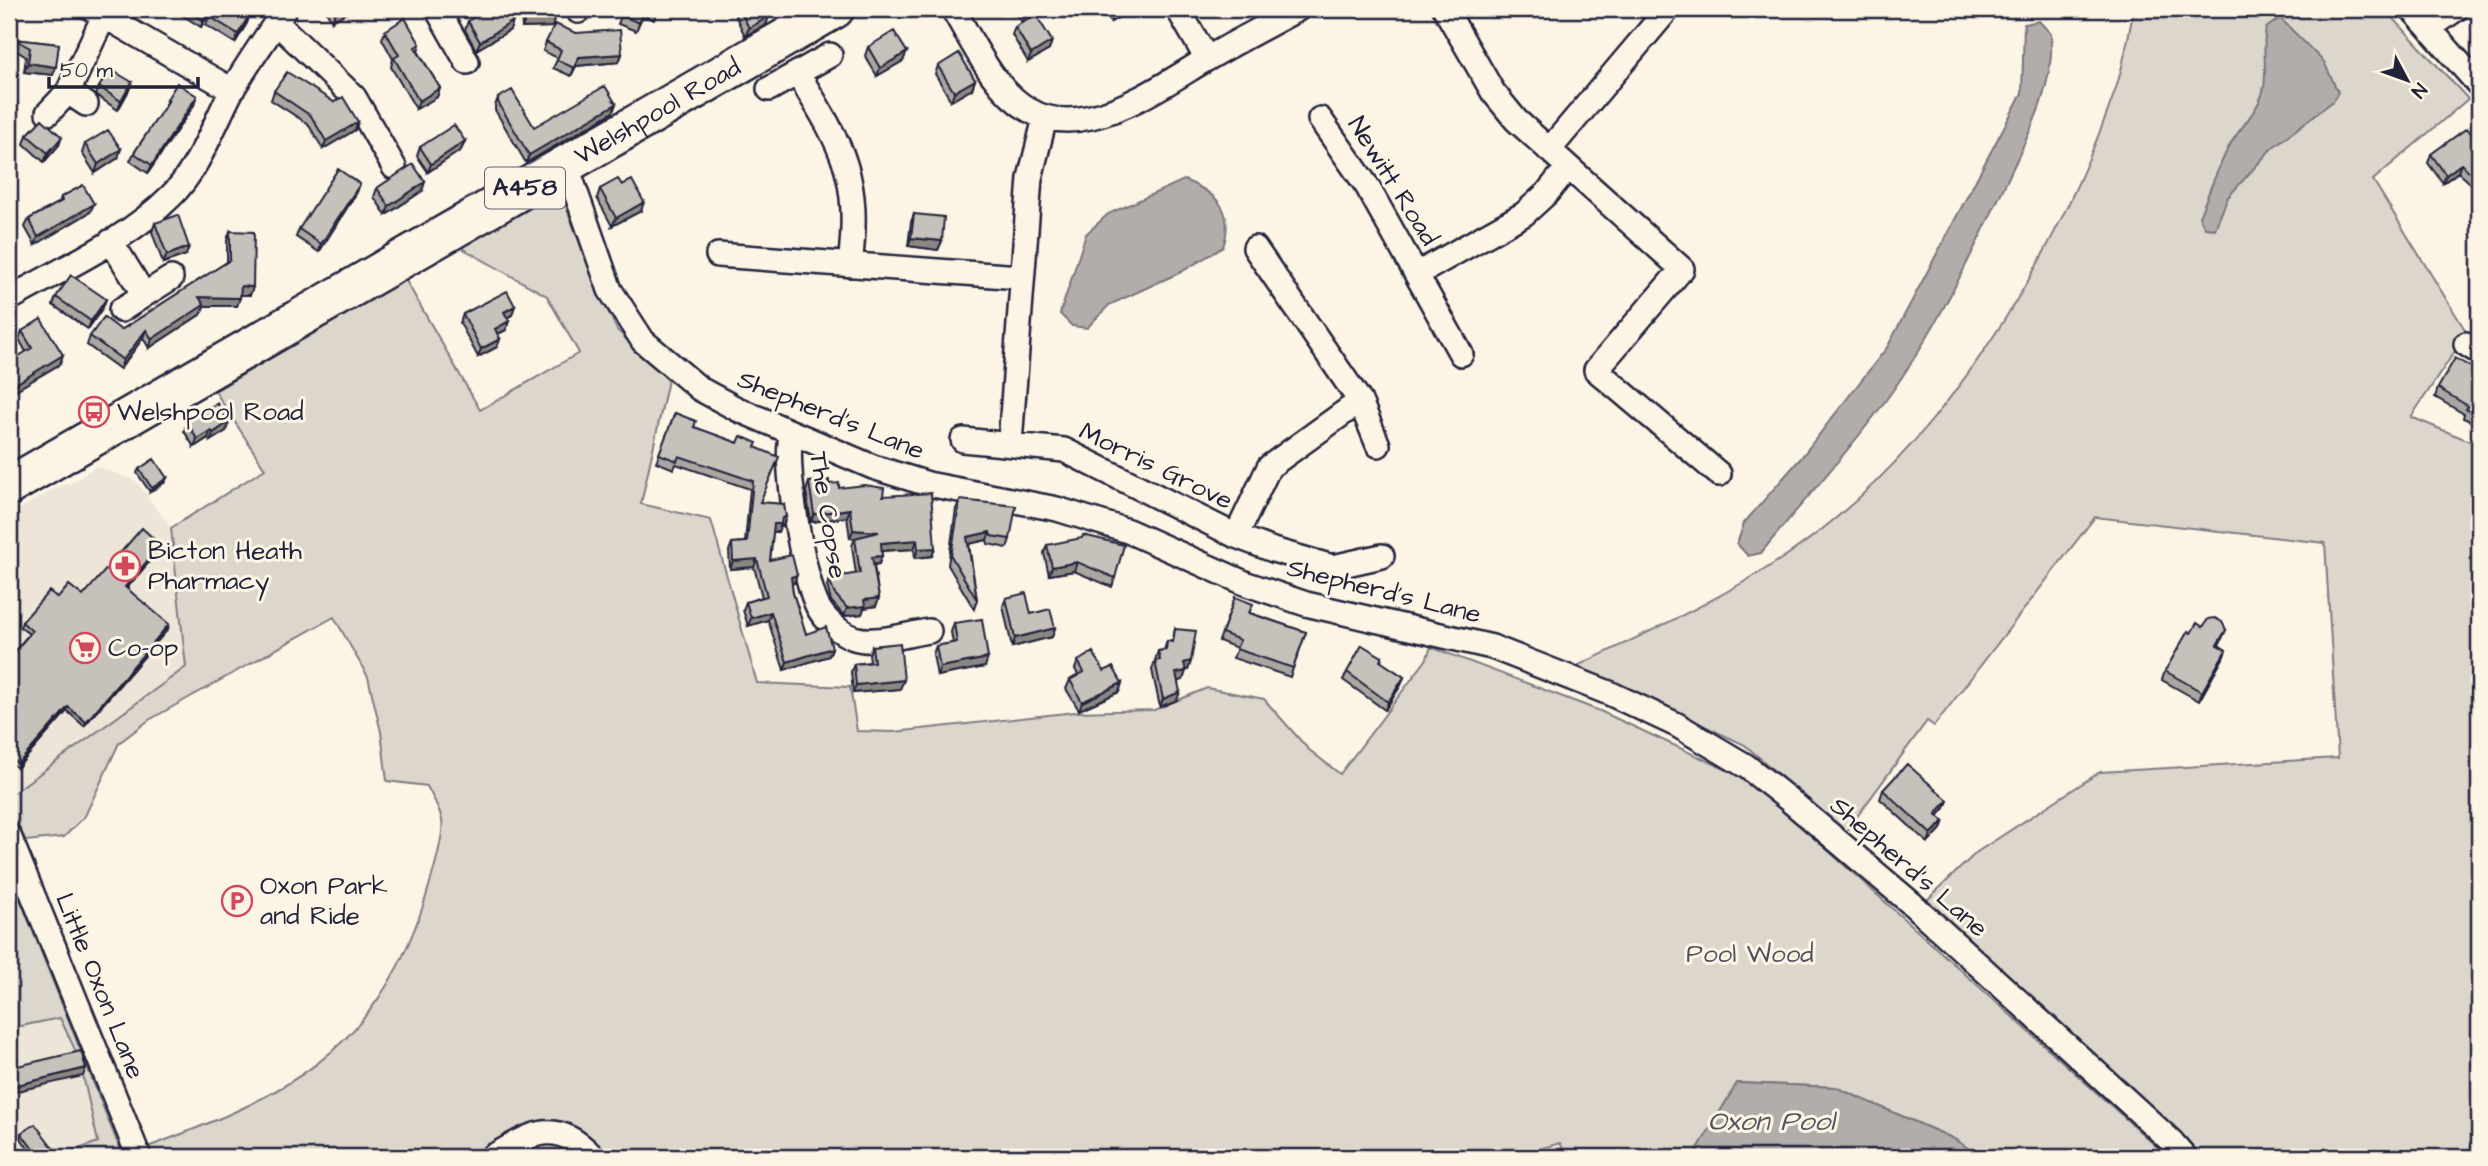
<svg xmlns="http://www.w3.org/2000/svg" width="2488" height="1166" font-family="'Architects Daughter',sans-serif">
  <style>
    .built { fill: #ece5d8 }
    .green { fill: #dcd6cc; stroke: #7f7c84; stroke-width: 2 }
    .water { fill: #b2adab; stroke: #78757e; stroke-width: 2 }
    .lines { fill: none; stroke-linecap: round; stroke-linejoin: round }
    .minor-casing { stroke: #22223b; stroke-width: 28 }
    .primary-casing { stroke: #22223b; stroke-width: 42 }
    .minor { stroke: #fcf5e5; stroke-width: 23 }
    .primary { stroke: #fcf5e5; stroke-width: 37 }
    .wall { fill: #aaa6a1; stroke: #22223b; stroke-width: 2 }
    .shaded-wall { fill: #8b8783; stroke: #22223b; stroke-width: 2 }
    .building { fill: #c6c1bb; stroke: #22223b; stroke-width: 2 }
    .labels { text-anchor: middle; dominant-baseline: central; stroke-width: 6; stroke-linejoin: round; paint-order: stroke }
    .shield { fill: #fcf5e5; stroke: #63616e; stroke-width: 2 }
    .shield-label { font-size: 24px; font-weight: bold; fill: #22223b }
    .street-label { font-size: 26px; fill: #22223b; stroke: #fcf5e5 }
    .poi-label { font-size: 26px; fill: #22223b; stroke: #fcf5e5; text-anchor: start }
    .park-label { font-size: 26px; fill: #504f5f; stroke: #fcf5e5 }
    .water-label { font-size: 28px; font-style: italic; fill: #545362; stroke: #fcf5e5 }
  </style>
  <rect width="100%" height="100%" fill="#fcf5e5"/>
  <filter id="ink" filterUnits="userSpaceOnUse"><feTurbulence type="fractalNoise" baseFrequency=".0143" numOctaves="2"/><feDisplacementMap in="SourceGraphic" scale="14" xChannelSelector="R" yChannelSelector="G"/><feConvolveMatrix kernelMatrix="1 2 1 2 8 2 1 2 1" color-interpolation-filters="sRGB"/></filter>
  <g filter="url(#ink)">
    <path class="built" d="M96 466 136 481 171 528 186 667 9 796V515L61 485 72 483Z
      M60 1018 79 1058 98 1143 56 1157H30L9 1139V1029Z"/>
    <path class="green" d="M2134 9H2385L2468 99 2373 180 2467 333 2411 417 2479 445V1157H2200L2178 1130 1927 900 1977 852 2100 772 2338 758 2325 543 2095 517 1934 726 1927 721 1845 833 1745 745 1577 666C1648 632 1722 599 1787 555 1939 452 2055 262 2115 91 2124 65 2128 36 2134 9Z
      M559 188 591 273 617 330 668 380 641 504 711 520 757 683 850 687 857 731 894 732 1075 712 1154 710 1207 688 1264 699 1308 749 1340 774 1426 660 1431 647 1600 711 1751 781 2168 1157H1982L1952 1138 1835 1087 1738 1083 1693 1157H1567L1560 1143 1513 1157H604C589 1133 572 1128 546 1121L484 1157H149L145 1148C285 1096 374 1054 424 903 429 887 445 834 442 820 440 809 432 796 427 786L387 781 381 732 368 677 334 617 149 720 119 743 85 816 64 837 26 841 9 808V796L186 667 171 528 265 469 215 391 405 279 480 410 579 353 547 296 460 247Z
      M18 894 123 1157H56L98 1142 79 1058 60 1018 16 1027 9 1008V899Z"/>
    <path class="water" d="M2280 18 2324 62 2338 92 2333 101 2272 148 2228 197 2215 229 2205 228 2199 217C2209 193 2218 166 2231 143 2243 124 2260 109 2264 87 2267 68 2262 48 2266 28Z
      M2039 21 2051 34C2055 88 2027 137 2005 185 1970 258 1934 334 1886 400 1848 453 1802 502 1761 553L1748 556 1737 544 1744 523 1800 459 1888 346 2022 93 2024 24Z
      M1184 180C1217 193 1235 210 1223 247L1181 272 1109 305 1087 328 1072 326 1060 314 1086 234 1108 214Z
      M1737 1083 1835 1087 1952 1138 1982 1157H1693Z"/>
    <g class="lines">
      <g class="minor-casing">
        <path id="minor" d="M92 9 232 90
          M437 9 467 62
          M578 9V11
          M953 9C974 44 993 89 1029 110 1047 121 1070 122 1091 117 1131 108 1170 81 1205 60 1235 42 1267 26 1298 9
          M1178 9 1207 59
          M1445 9 1493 92 1516 120 1682 269 1596 370 1719 474
          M2412 9 2479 85
          M276 22 354 97 394 167
          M2429 28 2456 9
          M798 74C843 148 861 176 850 265
          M769 89 830 55
          M68 92 86 104
          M48 113 68 92 104 16
          M1320 119 1367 186 1461 354
          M1549 150 1668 9
          M566 164 610 290 643 341 700 389 737 409 873 467 928 484 1057 509 1128 531 1247 584 1306 604 1492 647 1609 693 1677 725 1746 766 1788 799 1912 904 2171 1141 2185 1157
          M111 241 144 295 171 278
          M1255 248 1360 401 1378 445
          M718 255 1020 277
          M1419 273 1524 214 1547 193 1568 167
          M9 299C63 268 126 241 171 196 198 170 213 127 230 94 246 65 267 37 285 9
          M121 310 144 295
          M2466 344 2479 352
          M792 434C782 459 804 581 818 607 825 620 840 633 854 638 875 645 907 634 929 631
          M963 440 1064 450 1236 536 1273 550 1333 567 1382 556
          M1010 443 1030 178 1045 118
          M1236 536 1269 467 1360 401
          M9 836 139 1157
          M492 1157C533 1133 556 1117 593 1157"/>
      </g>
      <g class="primary-casing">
        <g id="primary">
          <path id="s1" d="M9 486 835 9"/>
        </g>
      </g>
      <use href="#minor" class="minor"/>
      <use href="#primary" class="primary"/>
    </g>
    <path class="wall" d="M164 9H211L201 27 174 10 172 13Z
      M325 9H353L332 21Z
      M521 9H555V18L552 27 522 28Z
      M624 9H659L654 20 643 15 636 31 618 24Z
      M737 9H765L769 16 766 25 745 36 735 15Z
      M983 9H995L986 14Z
      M1014 9H1040L1039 14 1037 15 1049 50 1028 62 1012 35 1015 27 1022 23Z
      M1103 9H1133L1111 22Z
      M250 14 247 23 235 43 206 25 209 16Z
      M468 21H513L510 30 476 50 465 30Z
      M385 31 420 44 418 51 440 88 437 97 416 109 391 67 393 59 382 39Z
      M14 39 59 44 53 75 24 72 26 57 11 47Z
      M546 42 622 54 619 62 576 66 571 76 553 68 558 58 543 51Z
      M868 47 903 61 877 76 865 56Z
      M938 66 975 80 972 89 951 101 935 74Z
      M132 82 129 90 118 110 96 95 99 87Z
      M274 91 358 122 355 130 323 149 308 124 271 100Z
      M498 98 534 127 613 112 526 163 495 110V106Z
      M167 99 194 105 148 173 130 161 134 153 164 108Z
      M27 135 59 145 44 162 24 144Z
      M465 141 461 150 428 172 417 156 420 147Z
      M85 144 118 158 95 173 82 153Z
      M2479 144V191L2458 172 2443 183 2428 163 2431 154Z
      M622 185 641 211 612 226 597 198 600 189Z
      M377 188 422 191 386 215 374 197Z
      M357 192 319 252 296 237 299 229Z
      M61 197 90 212 35 245 25 227 29 219 59 203Z
      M914 214 942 241 938 250 908 246 911 222Z
      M155 223 186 255 163 263 152 232Z
      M230 231 253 287 250 295H240L237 306H204L201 314 149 348 143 338 120 369 87 345 90 336 121 330 227 262V240Z
      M56 297 106 299 103 307 88 329 53 305Z
      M463 314 512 315 507 317 509 321 506 330 498 334 500 339 497 347 478 357 460 323Z
      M22 331 60 364 9 394V362L26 352 19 339Z
      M2479 372V425L2463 418 2464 414 2435 397 2438 388Z
      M675 413 694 427 738 443 755 447 760 502 786 517 783 526H780L778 532H773L770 560 794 583 791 584 793 593 806 634 832 648 829 656 784 670 768 620 748 626 743 610 746 602 762 597 754 567 730 569 729 551 732 543 745 542 750 489 676 464 674 469 656 462Z
      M187 422 226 431 210 441 208 438 194 447 184 431Z
      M139 469 165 482 150 492 137 473Z
      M809 482 829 484 839 488 883 496 935 548 932 556 915 558 914 549 882 551 879 564 874 565 879 598 876 606 864 608 862 614 844 616 831 601 827 586 829 578 856 574 852 546 855 538H850L847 517 811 522 806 491Z
      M960 500 1010 539 1007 548 988 544 987 540 969 544 977 600 974 609 948 565 956 509Z
      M1047 545 1115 578 1112 587 1074 571 1049 575 1044 553Z
      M160 549 127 588 168 629 84 726 67 711 17 768 9 761V722L13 717 9 713V658L29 634 20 627 22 622 58 598 83 596Z
      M1235 597 1250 613 1306 632 1290 677 1233 658 1237 648 1219 641Z
      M1006 598 1055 628 1052 637 1012 647 1003 606Z
      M954 623 985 667 937 676 933 654 936 646 953 643 951 632Z
      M1175 629 1191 661 1188 670H1186L1183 680 1178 681 1177 700 1160 707 1152 670 1158 651 1164 650 1167 641 1172 642Z
      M2226 630 2219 645 2226 650 2223 658 2199 701 2162 680 2165 671 2191 633Z
      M872 646 900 689 853 693 851 672 854 664 870 662 869 654Z
      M1382 657 1381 662 1404 677 1401 685 1385 710 1343 680 1347 672Z
      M1078 661 1104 671 1122 683 1119 692 1079 710 1066 689 1070 680 1078 675 1075 669Z
      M1883 790 1948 800 1945 808 1938 816 1941 829 1928 843 1880 799Z
      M21 1133 57 1153 56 1157H34L20 1137Z"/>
    <path class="shaded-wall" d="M11 9H16L9 17V11Z
      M211 9 209 14 201 27 203 20Z
      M342 9H353L332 21 335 13Z
      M988 9H995L986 14Z
      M1037 9H1040L1039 14 1022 23 1025 15Z
      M1123 9H1133L1111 22 1114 14Z
      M250 14 247 23 235 43 238 34Z
      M769 16 766 25 745 36 749 28Z
      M555 18 552 27 522 28 525 20Z
      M513 21 510 30 476 50 480 42Z
      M1052 41 1049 50 1028 62 1031 54Z
      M907 52 903 61 877 76 880 68Z
      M622 54 619 62 576 66 571 76 579 57Z
      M28 63 56 67 53 75 24 72Z
      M975 80 972 89 951 101 954 92Z
      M132 82 129 90 118 110 121 101Z
      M440 88 437 97 416 109 419 101Z
      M197 96 194 105 148 173 152 165Z
      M616 104 613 112 526 163 529 155Z
      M17 105 14 114 9 117V110Z
      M358 122 355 130 323 149 326 141Z
      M62 137 59 145 44 162 48 153Z
      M465 141 461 150 428 172 431 164Z
      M121 149 118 158 95 173 98 164Z
      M2461 164 2458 172 2443 183 2446 175Z
      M425 182 422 191 386 215 389 206Z
      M360 184 357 192 319 252 321 244Z
      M644 202 641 211 612 226 616 218Z
      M94 204 90 212 35 245 38 237Z
      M911 238 942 241 938 250 908 246Z
      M189 247 186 255 163 263 167 255Z
      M241 286 253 287 250 295H238Z
      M199 297 240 298 237 306H204L201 314 149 348 152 339Z
      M106 299 103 307 88 329 91 321Z
      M515 306 512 315 501 321 504 312Z
      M509 321 506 330 492 337 495 329Z
      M146 330 143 338 120 369 123 360Z
      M500 339 497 347 478 357 481 349Z
      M63 355 60 364 9 394V388Z
      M229 422 226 431 210 441 213 433Z
      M211 430 208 438 194 447 197 439Z
      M167 478 165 482 150 492 152 488Z
      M850 509 847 517 811 522 814 514Z
      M786 517 783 526H780L778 532H771L774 524 782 518Z
      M853 530 879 532 876 540 850 538Z
      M990 532 987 540 964 545 967 537Z
      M917 540 914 549 878 551 881 543Z
      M161 545 160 549 124 591 125 587Z
      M935 548 932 556 915 558 918 549Z
      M882 556 879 564 869 565 872 557Z
      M757 559 754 567 730 569 733 561Z
      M1077 562 1074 571 1049 575 1052 567Z
      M797 575 794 583 788 585 791 577Z
      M879 598 876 606 864 608 862 614 844 616 847 608 864 600Z
      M771 612 768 620 748 626 751 618Z
      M169 624 168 629 84 726 86 722Z
      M1055 628 1052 637 1012 647 1015 638Z
      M832 648 829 656 784 670 787 662Z
      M2226 650 2223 658 2199 701 2202 692Z
      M988 658 985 667 937 676 940 667Z
      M1191 661 1188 670 1181 671 1184 663Z
      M1186 671 1183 680 1173 682 1176 673Z
      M1404 677 1401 685 1385 710 1388 702Z
      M904 680 900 689 853 693 856 685Z
      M1122 683 1119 692 1079 710 1082 702Z
      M1180 692 1177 700 1160 707 1163 699Z
      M68 707 67 711 17 768 18 764Z
      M1948 800 1945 808 1933 822 1936 814Z
      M1944 821 1941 829 1928 843 1931 834Z
      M86 1068 83 1076 9 1093V1087Z"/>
    <path class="building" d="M186 9H210L203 20Z
      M214 9H241L250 14 238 34 209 16Z
      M333 9H342L335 13Z
      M488 9H505L513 21 480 42 468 21Z
      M524 9H555V18L525 20Z
      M624 9H645L639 23 621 15Z
      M739 9H765L769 16 749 28Z
      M1021 9H1037L1025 15Z
      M1111 9H1123L1114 14Z
      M1036 15 1052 41 1031 54 1015 27Z
      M405 18 420 44 415 47 440 88 419 101 394 58 399 55 385 31Z
      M555 24 576 33 620 30 622 54 579 57 574 68 557 60 561 50 546 42Z
      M894 31 907 52 880 68 868 47Z
      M14 39 59 44 56 67 28 63 30 48Z
      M959 53 975 80 954 92 938 66Z
      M110 69 132 82 121 101 99 87Z
      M287 72 334 102 343 97 358 122 326 141 311 116 274 91Z
      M177 83 197 96 152 165 134 153 169 100 167 99Z
      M605 86 616 104 529 155 498 102V98L512 90 534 127Z
      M9 90 17 105 9 110Z
      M42 119 62 137 48 153 27 135Z
      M454 125 465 141 431 164 420 147Z
      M2467 128 2479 144V180L2461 164 2446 175 2431 154Z
      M108 130 121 149 98 164 85 144Z
      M413 164 425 182 389 206 377 188Z
      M338 169 360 184 321 244 299 229Z
      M618 179 622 185 632 180 644 202 616 218 600 189Z
      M83 185 94 204 38 237 29 219 62 201 61 197Z
      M914 214 944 217 942 241 911 238Z
      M178 215 189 247 167 255 155 223Z
      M230 231 254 232 253 287 241 286 240 298 199 297 204 305 152 339 146 330 123 360 90 336 104 317 121 330 230 260Z
      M71 275 106 299 91 321 56 297Z
      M507 291 515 306 504 312 509 321 495 329 500 339 481 349 463 314Z
      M41 319 63 355 9 388V362L32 348 22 331Z
      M2455 358 2479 372V415L2466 409 2468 406 2438 388Z
      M217 403 229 422 213 433 211 430 197 439 187 422Z
      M675 413 696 421 694 427 738 443 741 436 757 443 755 447 779 457 760 502 784 504 786 517 782 518 781 524H774L770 560 792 555 797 575 791 577 793 593 806 634 826 627 832 648 787 662 771 612 751 618 746 602 767 596 757 559 733 561 732 543 747 542 753 481 679 456 677 461 659 454Z
      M154 459 167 478 152 488 139 469Z
      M829 480V484L839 483V488L865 485 884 488 883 496 931 493 935 548 918 549 917 540 881 543 882 556 872 557 879 598 864 600 865 606 847 608 834 593 829 578 860 573 855 538 879 532 853 530 850 509 814 514 809 482Z
      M960 500 1016 506 1010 539 991 536 990 532 967 537 977 600 951 556Z
      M142 528 161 545 125 587 169 624 86 722 68 707 18 764 9 756V722L16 714 9 707V658L32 631 22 622 49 591 58 598 69 585 83 596Z
      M1083 535 1124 545 1115 578 1077 562 1052 567 1047 545 1082 538Z
      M1026 593 1031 614 1050 609 1055 628 1015 638 1006 598Z
      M1235 597 1253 604 1249 613 1306 632 1293 668 1236 649 1240 640 1222 633Z
      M2215 618 2222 622 2226 630 2217 645 2226 650 2202 692 2165 671 2188 631 2191 633 2197 623 2203 627 2208 619Z
      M982 619 988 658 940 667 936 646 957 642 954 623Z
      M1175 629 1196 631 1191 661 1184 663 1186 671 1176 673 1180 692 1163 699 1155 661 1160 660 1158 651 1166 650 1167 641 1173 642Z
      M900 643 904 680 856 685 854 664 874 662 872 646Z
      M1362 645 1382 657 1380 661 1404 677 1388 702 1347 672Z
      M1093 652 1104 671 1113 667 1122 683 1082 702 1070 680 1084 672 1078 661Z
      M1907 764 1948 800 1936 814 1944 821 1931 834 1883 790Z
      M81 1051 86 1068 9 1087V1068Z
      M35 1124 57 1153 52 1157H39L21 1133Z"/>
  </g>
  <defs>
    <g id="bus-ring" transform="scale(1.575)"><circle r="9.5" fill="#fcf5e5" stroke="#d1495b" stroke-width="1.5"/><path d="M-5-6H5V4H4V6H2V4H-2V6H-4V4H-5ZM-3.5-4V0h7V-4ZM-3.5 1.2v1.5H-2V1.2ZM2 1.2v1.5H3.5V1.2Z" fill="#d1495b"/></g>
    <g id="pharmacy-ring" transform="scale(1.575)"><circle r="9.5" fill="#fcf5e5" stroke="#d1495b" stroke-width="1.5"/><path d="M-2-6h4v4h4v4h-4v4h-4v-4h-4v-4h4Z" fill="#d1495b"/></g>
    <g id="supermarket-ring" transform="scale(1.575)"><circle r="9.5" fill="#fcf5e5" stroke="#d1495b" stroke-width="1.5"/><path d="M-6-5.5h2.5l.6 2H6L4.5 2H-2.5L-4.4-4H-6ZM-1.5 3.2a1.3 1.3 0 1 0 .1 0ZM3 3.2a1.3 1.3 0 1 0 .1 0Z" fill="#d1495b"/></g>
    <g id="parking-ring" transform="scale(1.575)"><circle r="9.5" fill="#fcf5e5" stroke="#d1495b" stroke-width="1.5"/><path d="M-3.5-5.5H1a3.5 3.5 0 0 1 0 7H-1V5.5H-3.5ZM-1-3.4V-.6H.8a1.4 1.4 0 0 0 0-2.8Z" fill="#d1495b"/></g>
  </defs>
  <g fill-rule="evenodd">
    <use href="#bus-ring" x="94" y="412"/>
    <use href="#pharmacy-ring" x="125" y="566"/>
    <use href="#supermarket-ring" x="85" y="648"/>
    <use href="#parking-ring" x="237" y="901"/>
  </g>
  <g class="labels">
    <rect class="shield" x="485" y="167.5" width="80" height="41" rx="5"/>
    <g class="shield-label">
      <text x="525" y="188">A458</text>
    </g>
    <g class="street-label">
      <text stroke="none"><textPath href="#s1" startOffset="749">Welshpool Road</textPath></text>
      <text transform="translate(1393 181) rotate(58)">Newitt Road</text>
      <text transform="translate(831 415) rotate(22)">Shepherd's Lane</text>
      <text transform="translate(1156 466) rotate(26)">Morris Grove</text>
      <text transform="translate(828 515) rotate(81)">The Copse</text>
      <text transform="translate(1384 591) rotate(14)">Shepherd's Lane</text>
      <text transform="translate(1909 867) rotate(41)">Shepherd's Lane</text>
      <text transform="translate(100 986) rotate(68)">Little Oxon Lane</text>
    </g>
    <g class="poi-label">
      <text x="117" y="412">Welshpool Road</text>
      <text x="148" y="551">Bicton Heath<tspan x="148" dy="30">Pharmacy</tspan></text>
      <text x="108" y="648">Co-op</text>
      <text x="260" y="886">Oxon Park<tspan x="260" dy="30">and Ride</tspan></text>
    </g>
    <g class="park-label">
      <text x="1750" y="954">Pool Wood</text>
    </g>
    <g class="water-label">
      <text x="1771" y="1121">Oxon Pool</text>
    </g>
  </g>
  <rect width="2488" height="1166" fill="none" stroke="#fcf5e5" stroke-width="35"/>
  <rect x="18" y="18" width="2453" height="1131" fill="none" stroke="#22223b" stroke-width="2.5" filter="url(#ink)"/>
  <g transform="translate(2407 80) rotate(131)" stroke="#fcf5e5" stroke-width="5" paint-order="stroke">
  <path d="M0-5L12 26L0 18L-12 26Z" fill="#22223b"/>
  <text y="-10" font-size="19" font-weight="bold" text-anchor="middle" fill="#22223b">N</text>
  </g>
  <path d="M49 77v10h149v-10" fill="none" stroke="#22223b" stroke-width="3.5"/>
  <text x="60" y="77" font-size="21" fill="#22223b" stroke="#fcf5e5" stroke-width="5" paint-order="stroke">50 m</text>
</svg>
